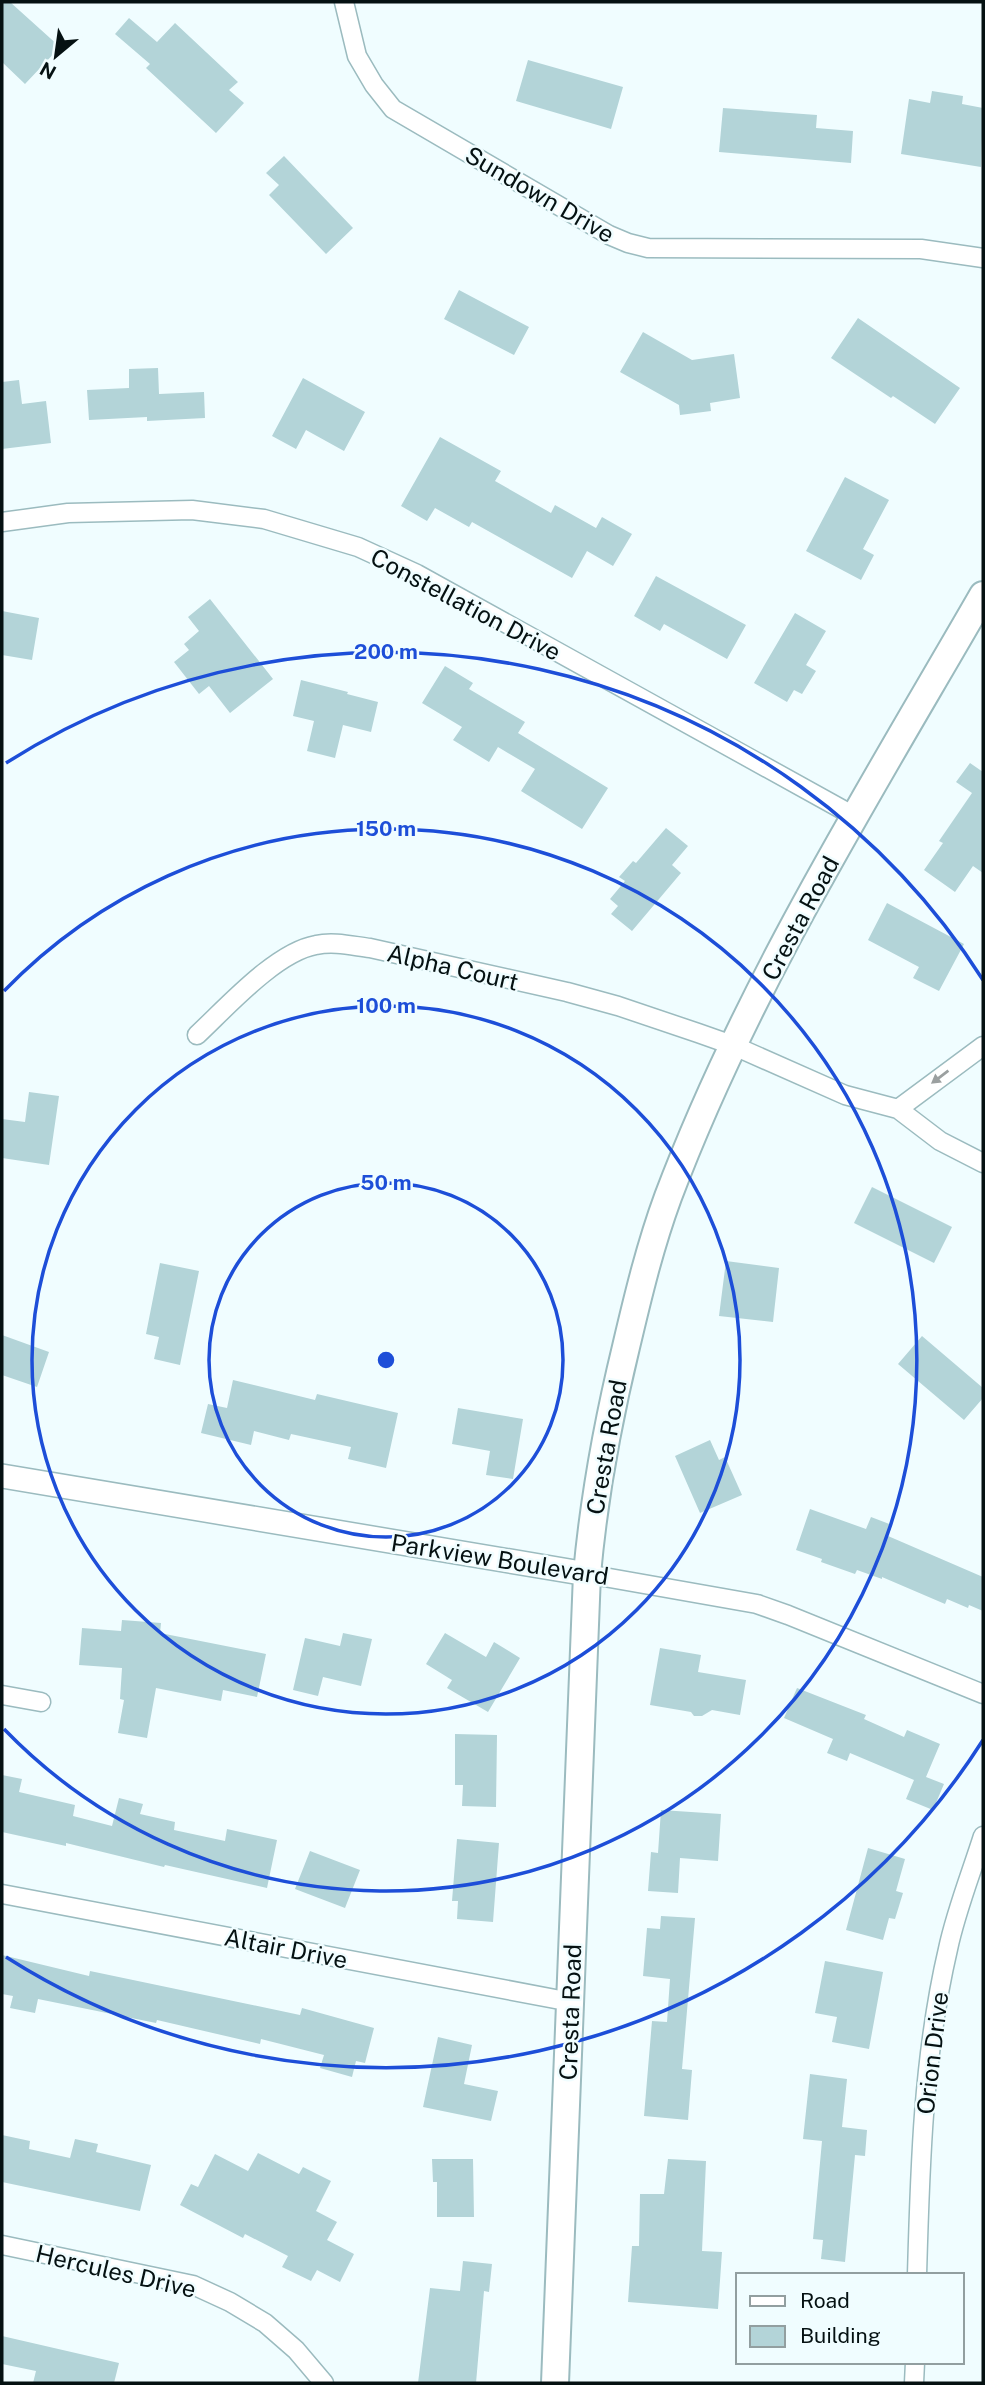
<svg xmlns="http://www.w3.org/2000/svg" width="985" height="2385" font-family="'Public Sans',sans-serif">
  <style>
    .building { fill: #b3d4d8 }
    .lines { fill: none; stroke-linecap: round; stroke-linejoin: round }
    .minor-casing { stroke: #9bbbbf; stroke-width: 21 }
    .tertiary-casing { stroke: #9bbbbf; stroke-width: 26 }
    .secondary-casing { stroke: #9bbbbf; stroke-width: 30 }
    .minor { stroke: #fff; stroke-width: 18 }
    .tertiary { stroke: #fff; stroke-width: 23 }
    .secondary { stroke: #fff; stroke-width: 26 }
    .oneway { fill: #9ba0a0 }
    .ring { fill: none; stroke: #1d4ed8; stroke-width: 3.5 }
    .labels { text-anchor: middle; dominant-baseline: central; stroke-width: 5; stroke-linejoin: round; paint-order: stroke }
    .street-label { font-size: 24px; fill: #051112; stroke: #f0fdff }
    .centre { fill: #1d4ed8; stroke: #f0fdff; stroke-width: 3.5 }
    .ring-label { font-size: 21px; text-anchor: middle; font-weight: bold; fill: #1d4ed8; stroke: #f0fdff; stroke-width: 5; stroke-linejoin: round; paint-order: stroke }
  </style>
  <rect width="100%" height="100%" fill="#f0fdff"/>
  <path class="building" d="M2 2H10L60 47 25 84 2 62Z
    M129 18 157 42 175 23 238 82 229 90 244 103 216 133 146 68 150 64 115 34Z
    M528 60 623 87 611 129 516 101Z
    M932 91 963 96 962 104 983 108 981 167 901 154 909 99 930 103Z
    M723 108 817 115 816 128 853 131 851 163 719 152Z
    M284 156 353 228 326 254 269 195 279 185 266 173Z
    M459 290 529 327 514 355 444 319Z
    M858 318 960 388 935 424 893 396 891 398 831 358Z
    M643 332 692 360 734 354 740 398 710 403 711 411 680 415 679 405 620 372Z
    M158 368 159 394 204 392 205 418 147 421V417L89 420 87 390 129 388V369Z
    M303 378 365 412 344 451 306 430 296 449 272 436Z
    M19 380 22 404 46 401 51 443 2 449V382Z
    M440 437 501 471 495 481 551 513 555 505 596 528 602 517 632 534 613 566 587 551 572 578 472 522 469 527 435 508 427 521 401 506Z
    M845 477 889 500 863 549 874 555 861 580 806 551Z
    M656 576 746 625 727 659 664 624 660 631 634 616Z
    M210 599 273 679 230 713 209 686 199 694 174 662 189 650 184 644 199 631 188 617Z
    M2 611 39 618 32 660 2 655Z
    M795 613 826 631 806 665 816 671 802 694 794 690 787 702 754 683Z
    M445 666 473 683 469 689 525 722 518 733 608 788 582 829 521 791 535 769 498 747 489 762 453 740 462 727 422 703Z
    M301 680 348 692 347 694 378 702 371 732 343 725 335 758 307 751 314 721 293 716Z
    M970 763 983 772V873L973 866 955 892 924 870 943 843 939 841 972 793 956 782Z
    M666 828 688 846 672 865 681 873 632 931 611 914 618 906 610 899 625 881 619 877 633 861 636 863Z
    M887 903 964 944 939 991 913 978 919 967 868 940Z
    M29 1092 59 1096 49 1165 2 1158V1119L25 1122Z
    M872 1187 952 1227 934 1263 854 1223Z
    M726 1261 779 1268 773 1322 719 1316Z
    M160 1263 199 1271 180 1365 154 1359 159 1337 146 1334Z
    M2 1335 49 1352 37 1387 2 1375Z
    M922 1336 983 1388V1398L964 1420 898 1364Z
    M233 1380 315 1400 317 1394 398 1413 386 1468 348 1459 351 1447 291 1434 289 1440 254 1431 251 1445 201 1433 208 1404 227 1408Z
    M458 1408 523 1419 513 1479 486 1475 490 1451 452 1444Z
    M710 1440 719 1460 725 1457 742 1495 700 1513 675 1456Z
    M810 1509 866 1529 871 1517 892 1525 888 1536 983 1577V1611L969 1605 968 1608 947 1599 945 1604 882 1577V1579L857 1570 855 1574 821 1562 822 1559 796 1550Z
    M122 1620 161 1623 160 1633 266 1654 257 1697 223 1690 221 1701 156 1688 147 1738 118 1733 124 1700 120 1699 122 1668 79 1665 82 1628 121 1631Z
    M343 1633 372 1639 361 1686 323 1677 318 1696 293 1690 305 1638 340 1646Z
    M445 1633 486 1657 494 1642 520 1658 488 1712 447 1688 452 1680 426 1664Z
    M660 1648 701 1655 698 1672 746 1680 740 1715 712 1710 702 1716H694L691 1712 650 1705Z
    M797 1688 866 1715 864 1719 904 1737 907 1730 940 1744 926 1777 944 1784 933 1810 906 1799 914 1780 850 1753 847 1761 827 1753 833 1739 784 1718Z
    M455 1734 497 1735 496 1807 462 1806 463 1785H455Z
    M2 1775 22 1779 19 1792 75 1805 73 1816 112 1826 119 1798 143 1804 140 1814 175 1822 174 1830 225 1841 227 1829 277 1840 267 1888 165 1865 164 1867 66 1843V1846L2 1832Z
    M661 1810 721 1814 718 1861 680 1858 678 1893 648 1891 651 1852 658 1853Z
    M457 1839 499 1843 493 1922 457 1919 458 1901H452Z
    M868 1848 905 1859 896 1891 903 1893 895 1919 889 1918 883 1940 846 1930Z
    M310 1851 360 1870 345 1908 295 1889Z
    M661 1916 695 1918 682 2069 692 2070 688 2120 644 2116 652 2021 667 2022 670 1979 643 1976 647 1928 660 1929Z
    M2 1955 89 1976 90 1971 300 2015 302 2008 374 2028 365 2063 356 2061 352 2077 320 2068 324 2055 261 2039 260 2044 157 2020 156 2023 38 1999 35 2013 10 2008 13 1996 2 1994Z
    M825 1961 883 1972 869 2049 832 2042 837 2017 815 2013Z
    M438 2037 472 2045 464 2084 498 2091 491 2121 423 2107Z
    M810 2074 847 2079 842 2127 867 2130 865 2156 855 2155 845 2262 821 2259 823 2240 813 2239 822 2141 803 2139Z
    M2 2135 30 2141 29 2149 70 2158 75 2139 98 2144 96 2152 151 2165 140 2211 2 2182Z
    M258 2153 299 2174 303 2167 331 2181 316 2211 337 2222 327 2240 354 2254 340 2282 317 2270 311 2281 282 2267 288 2256 245 2234 243 2238 180 2205 191 2184 198 2187 215 2154 248 2171Z
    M432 2159H473L474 2217H437V2182H433Z
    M668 2159 706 2161 702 2251 722 2252 718 2309 628 2302 632 2246H639L640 2194H664Z
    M463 2261 492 2264 489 2292 484 2291 476 2383H418L430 2288 460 2291Z
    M2 2336 119 2363 114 2383H33L36 2371 2 2364Z"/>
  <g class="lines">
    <g class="minor-casing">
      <path id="minor" d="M344 2 357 56 374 85 393 109 609 235 628 243 648 248 921 249 983 258
        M2 522 68 513 192 510 264 519 358 547 417 574 854 816
        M197 1035C227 1007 276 952 316 945 334 941 353 946 370 948L567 992 618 1006 698 1033 732 1045 845 1095 898 1109 940 1141 983 1163
        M898 1109 983 1046
        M587 1574 757 1604 788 1615 983 1694
        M2 1695 41 1702
        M2 1894 571 2002
        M2 2245 193 2285 230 2302 265 2323 296 2350 324 2383
        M917 2275C920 2166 923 2056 948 1949 956 1911 971 1874 983 1836
        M914 2383 915 2362"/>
    </g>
    <g class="tertiary-casing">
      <path id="tertiary" d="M2 1476 587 1574"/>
    </g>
    <g class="secondary-casing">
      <path id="secondary" d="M555 2383 587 1574C594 1497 608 1421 626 1347 638 1296 650 1246 668 1197 748 985 870 791 983 595"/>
    </g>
    <use href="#minor" class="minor"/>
    <use href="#tertiary" class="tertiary"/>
    <use href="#secondary" class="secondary"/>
  </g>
  <defs><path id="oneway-solid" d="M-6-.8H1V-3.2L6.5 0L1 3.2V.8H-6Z" transform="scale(1.75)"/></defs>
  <use class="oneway" href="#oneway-solid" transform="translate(940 1077) rotate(143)"/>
  <g class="ring">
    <circle cx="386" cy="1360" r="177"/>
    <circle cx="386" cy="1360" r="354"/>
    <path d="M4 991A531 531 0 1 1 4 1729"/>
    <path d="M983 1740A708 708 0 0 1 6 1957M6 763A708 708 0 0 1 983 980"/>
  </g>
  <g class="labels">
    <g class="street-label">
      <text transform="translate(540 194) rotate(30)">Sundown Drive</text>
      <text transform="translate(466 604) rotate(28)">Constellation Drive</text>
      <text transform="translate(800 918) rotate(-62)">Cresta Road</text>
      <text transform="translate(453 967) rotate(13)">Alpha Court</text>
      <text transform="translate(606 1447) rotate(-80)">Cresta Road</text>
      <text transform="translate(500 1559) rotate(9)">Parkview Boulevard</text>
      <text transform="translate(286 1948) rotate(11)">Altair Drive</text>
      <text transform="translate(570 2012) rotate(-88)">Cresta Road</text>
      <text transform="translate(932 2053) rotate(-83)">Orion Drive</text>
      <text transform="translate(116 2271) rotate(13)">Hercules Drive</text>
    </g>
  </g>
  <circle cx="386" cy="1360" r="10" class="centre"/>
  <g class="ring-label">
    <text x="386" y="659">200 m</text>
    <text x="386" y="836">150 m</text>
    <text x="386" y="1013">100 m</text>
    <text x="386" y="1190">50 m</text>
  </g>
  <rect width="985" height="2385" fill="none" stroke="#051112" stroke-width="7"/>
  <rect x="736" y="2273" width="228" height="91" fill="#f0fdff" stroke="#929fa0" stroke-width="2"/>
  <rect x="750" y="2296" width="35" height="10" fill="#ffffff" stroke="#929fa0" stroke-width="2"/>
  <text x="800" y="2308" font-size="21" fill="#051112">Road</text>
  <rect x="750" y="2326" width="35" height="21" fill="#b3d4d8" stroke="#929fa0" stroke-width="2"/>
  <text x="800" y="2343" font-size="21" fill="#051112">Building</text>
  <g transform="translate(56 56) rotate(209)" stroke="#f0fdff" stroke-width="5" paint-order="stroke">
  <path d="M0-5L12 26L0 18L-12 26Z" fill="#051112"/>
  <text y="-10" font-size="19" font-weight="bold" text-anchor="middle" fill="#051112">N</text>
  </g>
</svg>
